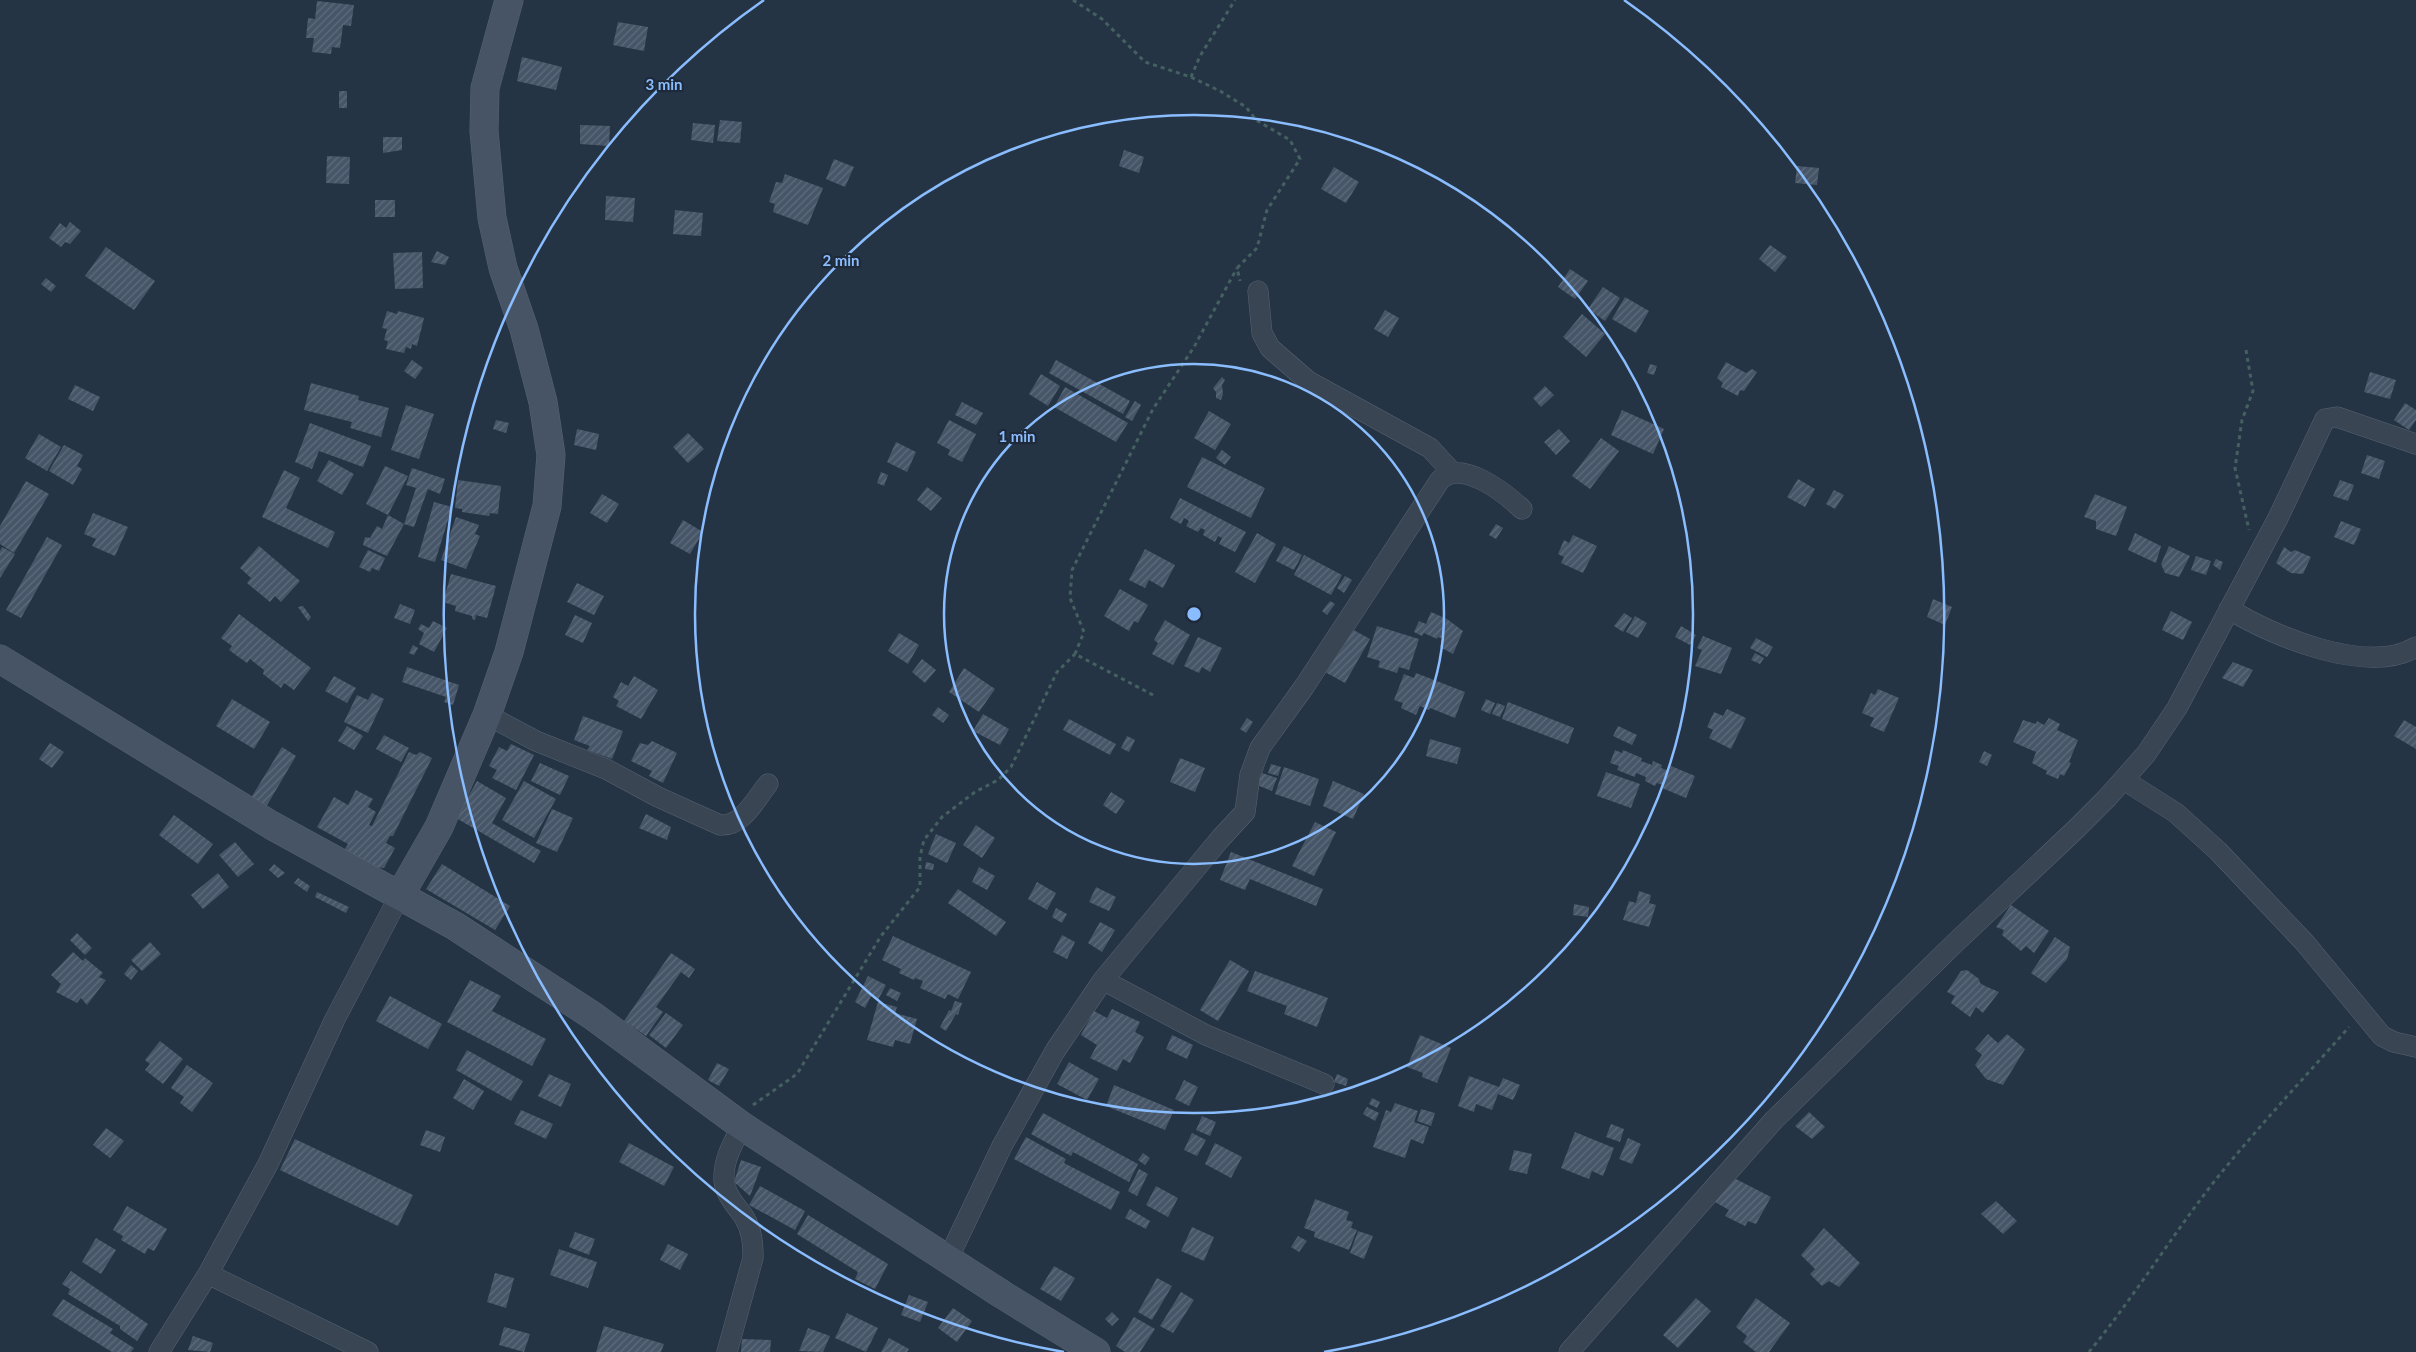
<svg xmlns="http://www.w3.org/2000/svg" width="2416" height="1352" font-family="Lato,sans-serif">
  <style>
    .building { fill: url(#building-hatch) }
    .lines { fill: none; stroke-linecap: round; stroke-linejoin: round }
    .street-casing { stroke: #576370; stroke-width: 21 }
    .secondary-casing { stroke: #576370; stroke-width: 29 }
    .path { stroke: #456061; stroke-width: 3; stroke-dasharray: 4 4; stroke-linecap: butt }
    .street { stroke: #394553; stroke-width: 20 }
    .secondary { stroke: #475466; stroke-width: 28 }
    .ring { fill: none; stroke: #8abdff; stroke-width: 2.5 }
    .centre { fill: #8abdff; stroke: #1e2a39; stroke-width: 2.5 }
    .ring-label { font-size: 15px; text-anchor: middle; font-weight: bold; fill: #8abdff; stroke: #1e2a39; stroke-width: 4.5; stroke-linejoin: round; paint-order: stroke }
  </style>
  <defs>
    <pattern id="building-hatch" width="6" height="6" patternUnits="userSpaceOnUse" patternTransform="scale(1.25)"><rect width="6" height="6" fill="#465668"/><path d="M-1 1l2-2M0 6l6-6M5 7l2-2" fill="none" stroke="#5e6c7c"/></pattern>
  </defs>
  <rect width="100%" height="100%" fill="#253444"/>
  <path class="building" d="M317 1 354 5 351 26 343 25 340 48 332 47 331 54 312 52 314 38H306L308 18 315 19Z
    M618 22 648 27 644 51 613 45Z
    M522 57 562 67 556 90 517 81Z
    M339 91H347V108H339Z
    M720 120 742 122 740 143 717 141Z
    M693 123 715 125 713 143 691 140Z
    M580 125 610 126 609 146 580 144Z
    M383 137H402V150L383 153Z
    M1124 150 1144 157 1139 173 1119 166Z
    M327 156 350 157 349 184 326 183Z
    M834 159 854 167 845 187 826 179Z
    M1797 166 1819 168 1817 185 1795 183Z
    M1334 167 1359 182 1346 203 1321 189Z
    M785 174 823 188 808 225 773 212 775 204 769 202 776 182 782 183Z
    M606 196 635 198 633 222 605 220Z
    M375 200H395V217H375Z
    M675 210 703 213 701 236 673 234Z
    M70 222 81 231 70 244 65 242 61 247 49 238 60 223 66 228Z
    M1770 245 1787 257 1775 272 1759 259Z
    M106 247 155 281 134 310 85 276Z
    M437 251 449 257 445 265 431 262Z
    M422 252 423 288 395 289 393 253Z
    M1570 269 1588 281 1575 299 1558 287Z
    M46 278 56 286 51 292 41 284Z
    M1603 287 1620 298 1605 321 1588 309Z
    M1625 297 1649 311 1636 333 1612 319Z
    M1385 310 1399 318 1388 337 1374 329Z
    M387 311 397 314 398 311 424 318 417 346 412 344 411 349 406 347 404 353 386 349 388 341 384 340 387 329 382 328Z
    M1582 314 1605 334 1586 357 1563 337Z
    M412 360 423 368 415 379 404 371Z
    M1056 360 1130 401 1123 414 1049 373Z
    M1726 362 1746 373 1752 369 1757 372 1744 391 1740 390 1738 396 1721 387 1723 383 1717 378Z
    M1650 364 1657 366 1654 375 1647 373Z
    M2370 372 2396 380 2390 399 2364 392Z
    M1041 374 1060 386 1048 406 1029 394Z
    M1222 377 1225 380 1222 385 1223 394 1221 400 1216 398V392L1213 388Z
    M311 383 359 396 358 400 389 408 381 437 350 428 352 422 304 410Z
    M75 385 100 397 93 411 68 399Z
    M1545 386 1554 395 1541 407 1533 398Z
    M1065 387 1128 423 1116 442 1054 407Z
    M1135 401 1141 405 1132 421 1125 417Z
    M962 402 983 413 976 425 955 415Z
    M2405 403 2416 410V420L2409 430 2394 420Z
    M406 405 434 414 419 459 391 450Z
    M1622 410 1664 429 1653 454 1611 435Z
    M1209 411 1231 424 1215 450 1194 438Z
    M496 420 509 423 506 433 493 429Z
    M949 420 976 434 962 462 948 455 950 450 937 443Z
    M310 423 371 446 363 467 319 451 312 469 295 462Z
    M577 429 599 434 596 450 574 445Z
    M1559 429 1570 441 1556 455 1544 442Z
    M688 433 704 449 688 463 673 447Z
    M39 434 61 447 47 471 25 458Z
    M1601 438 1619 451 1590 489 1572 476Z
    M896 442 916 452 907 472 887 462Z
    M64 445 83 455 77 466 82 469 73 485 49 471Z
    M1222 450 1231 457 1225 465 1216 458Z
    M2367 455 2385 461 2379 479 2361 473Z
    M1202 457 1265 488 1251 518 1187 487Z
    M329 460 354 474 342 495 317 481Z
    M385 466 408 476 388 515 366 504Z
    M412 468 445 479 440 494 428 489 414 527 404 524 416 488 406 485Z
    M284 470 300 478 286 508 335 532 328 548 262 517Z
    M881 472 888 475 884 486 877 483Z
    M1798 479 1815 489 1805 507 1787 497Z
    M458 480 501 486 498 514 490 513 489 516 462 512V509L455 508Z
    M2340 480 2354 485 2348 501 2333 496Z
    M26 481 49 494 14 553 0 544V526Z
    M927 487 942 498 931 511 917 500Z
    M1834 490 1844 495 1835 509 1826 504Z
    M602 494 619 504 607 523 590 513Z
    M2095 494 2127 507 2116 536 2096 529V521L2084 517Z
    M1180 498 1246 532 1235 552 1219 544 1222 538 1218 536 1215 542 1203 535 1205 530 1201 528 1198 532 1186 526 1189 521 1184 518 1181 524 1170 518Z
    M434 502 452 507 435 562 418 557Z
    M93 513 128 527 115 556 92 546 96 539 84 534Z
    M388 515 404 524 387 556 363 545 365 537 370 538 377 526 382 529Z
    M456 517 479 525 475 534 480 536 466 569 441 560Z
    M683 520 703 532 690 554 670 543Z
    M2341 521 2361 529 2354 545 2334 537Z
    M1496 524 1503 528 1496 539 1489 535Z
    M1257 533 1276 544 1255 583 1235 572Z
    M2135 533 2161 546 2156 563 2128 550Z
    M1573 535 1597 546 1583 573 1561 563 1564 557 1558 554 1564 540 1569 543Z
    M47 537 62 545 21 618 6 610Z
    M259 546 300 581 281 602 275 596 270 602 247 583 251 578 240 568Z
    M1284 546 1302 555 1294 570 1276 561Z
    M2169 546 2190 556 2179 577 2165 573 2161 564Z
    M2 547 15 554 0 578V551Z
    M2284 547 2291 552 2295 550 2311 557 2303 574 2291 573 2276 563Z
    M1145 549 1175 565 1163 588 1149 580 1145 588 1129 580Z
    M368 550 385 558 379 571 372 568 370 572 359 567Z
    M1304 555 1342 575 1331 595 1294 575Z
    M2196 556 2211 561 2206 575 2191 570Z
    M2216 559 2223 562 2220 570 2213 565Z
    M451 574 496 586 487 618 476 615 475 620 472 619V616L455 611 456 606 443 602Z
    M1345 576 1352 580 1344 593 1337 588Z
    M577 583 604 596 594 615 567 602Z
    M1120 589 1148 605 1138 623 1134 621 1129 631 1104 616Z
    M1933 599 1952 607 1945 625 1927 617Z
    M1330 601 1335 604 1327 615 1322 611Z
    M400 604 415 610 410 624 394 618Z
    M303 606 311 617 308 621 298 607Z
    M2171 611 2192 622 2183 640 2162 630Z
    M1431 612 1447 619 1463 631 1453 654 1440 647 1444 639 1438 637 1437 639 1424 633 1422 636 1414 632 1419 621 1426 624Z
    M1624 613 1632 618 1623 632 1614 626Z
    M239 614 311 668 294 690 284 683 281 688 263 674 264 670 250 659 247 663 229 650 232 646 221 638Z
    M575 615 592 623 583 643 565 635Z
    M1635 616 1647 623 1638 638 1626 632Z
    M1165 620 1190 635 1173 665 1152 654 1158 643 1154 640Z
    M433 621 447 628 434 652 419 644 424 633 418 629 421 624 429 628Z
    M1377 626 1419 639 1409 670 1399 667 1397 673 1378 667 1380 661 1367 657Z
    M1681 626 1696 635 1690 645 1675 637Z
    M1350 628 1370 639 1345 683 1325 672Z
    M899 633 919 645 908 664 888 651Z
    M1703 636 1732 648 1721 674 1695 666 1702 650 1697 648Z
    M1198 637 1222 648 1210 672 1202 667 1199 673 1184 666Z
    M1756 638 1773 647 1767 657 1750 648Z
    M413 645 418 648 414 655 409 653Z
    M1755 653 1764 658 1760 664 1751 660Z
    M922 659 936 670 925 683 912 672Z
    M2233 662 2253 670 2243 687 2222 678Z
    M407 667 459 685 453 705 444 702 446 697 402 682Z
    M964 668 995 689 979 712 949 692Z
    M1416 673 1465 692 1455 718 1430 708 1429 710 1420 706 1416 715 1401 708 1403 703 1394 700 1404 674 1414 678Z
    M334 676 356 688 347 703 325 691Z
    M634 676 658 690 641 719 616 706 619 701 613 697 621 682 628 686Z
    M1878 689 1899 698 1884 732 1870 726 1874 718 1862 713 1871 693 1875 695Z
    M372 693 384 699 368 733 344 722 357 695 368 700Z
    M232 699 270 722 254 749 216 726Z
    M1486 699 1495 703 1490 714 1481 710Z
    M1508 702 1574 728 1568 744 1502 719Z
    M1497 703 1505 706 1500 717 1492 714Z
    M938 707 949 715 943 723 932 715Z
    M1727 709 1746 718 1731 749 1709 738 1713 730 1707 727 1714 712 1723 716Z
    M983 714 1009 729 1000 745 973 731Z
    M583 716 623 731 612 759 587 750 590 746 574 740Z
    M1247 718 1253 722 1246 733 1240 729Z
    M2049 718 2060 724 2057 730 2078 740 2069 762 2071 763 2064 776 2060 774 2058 779 2046 774 2047 771 2032 763 2036 752 2013 742 2023 720 2036 724 2037 721 2044 725Z
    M1069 719 1116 744 1110 755 1063 730Z
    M2404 720 2416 727V749L2394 736Z
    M347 726 363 736 354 750 338 741Z
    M1618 726 1637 735 1632 745 1613 736Z
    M384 735 409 748 401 762 376 749Z
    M1127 736 1135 740 1129 752 1121 748Z
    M1430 739 1461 748 1457 764 1426 756Z
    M652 741 677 753 663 783 649 776 652 771 631 761 640 743 648 745Z
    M50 743 64 752 52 768 39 759Z
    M511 744 534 755 516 790 492 778 497 770 489 766 499 747 507 751Z
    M282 747 296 756 266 807 251 798Z
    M1615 750 1622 753 1623 750 1642 758 1641 761 1652 765 1653 761 1662 765 1661 768 1669 771 1671 766 1695 776 1686 798 1662 788 1663 785 1657 783 1655 786 1645 781 1646 777 1636 773 1635 777 1617 770 1619 766 1610 763Z
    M1984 751 1992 755 1987 766 1979 762Z
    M409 752 416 755 420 752 432 758 393 836H390L386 843 395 848 384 868 372 867 343 852 348 844 317 827 334 797 348 805 356 790 373 799 368 807 376 812 369 825 372 826Z
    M1180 758 1205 768 1195 792 1170 782Z
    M540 763 569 776 560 795 531 781Z
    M1271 764 1281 767 1278 776 1268 773Z
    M1284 767 1319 779 1310 806 1275 794Z
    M1606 772 1640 784 1631 808 1597 796Z
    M1262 773 1277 778 1272 791 1257 785Z
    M477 781 506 798 492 823 541 851 534 863 456 818Z
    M524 781 556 799 534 838 502 820Z
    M1333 781 1364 794 1353 819 1323 806Z
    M1111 792 1125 801 1116 814 1103 805Z
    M552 809 573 818 557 852 536 843Z
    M646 814 671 827 667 840 639 828Z
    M174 815 213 844 198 864 159 835Z
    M1315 822 1336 832 1314 876 1292 866Z
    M976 825 995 838 982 858 963 845Z
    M936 834 956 843 947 863 928 854Z
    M235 842 254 864 238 877 219 855Z
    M1231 852 1323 889 1316 906 1250 879 1245 890 1220 880Z
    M926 862 934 864 933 870 925 869Z
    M274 864 285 873 278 878 269 870Z
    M442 864 510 906 495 930 426 889Z
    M979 867 995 876 987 890 972 882Z
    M218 873 229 887 203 909 191 895Z
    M298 878 310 886 307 892 294 883Z
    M1037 882 1056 893 1047 910 1028 899Z
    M1096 887 1116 897 1109 911 1089 902Z
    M958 889 1006 922 996 936 948 903Z
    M1639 891 1651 895 1649 903 1656 905 1649 927 1623 920 1629 901 1636 903Z
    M317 892 349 907 346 913 315 897Z
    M1574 904 1589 907 1588 917 1573 915Z
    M2011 905 2049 931 2034 953 2026 946 2021 951 2002 935 2004 930 1996 927Z
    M1056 908 1067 914 1062 923 1052 917Z
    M1100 922 1115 930 1102 952 1088 943Z
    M77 933 92 948 85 955 70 940Z
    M1062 935 1075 942 1067 959 1053 952Z
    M893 936 971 972 958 999 948 994 945 999 920 988 923 981 915 978 914 980 899 973 901 969 882 960Z
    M2055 937 2070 947 2067 959 2046 983 2031 973Z
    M150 942 161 954 142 971 131 960Z
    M73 952 83 961 85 958 103 973 99 977 106 980 87 1005 81 998 77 1003 56 992 61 984 51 975Z
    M671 953 695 969 689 978 681 972 656 1007 663 1012 646 1036 624 1021Z
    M1230 960 1249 971 1218 1021 1200 1010Z
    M131 965 138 971 131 980 124 974Z
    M1967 970 1979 979 1980 983 1985 986 1999 992 1983 1013 1976 1007 1970 1017 1951 1003 1955 996 1947 992 1961 971Z
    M1255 971 1328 998 1317 1027 1284 1014 1287 1006 1247 991Z
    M868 976 886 985 878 1000 871 996 865 1008 855 1002Z
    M470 980 501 996 492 1011 546 1039 532 1066 447 1022Z
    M890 988 901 993 897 1001 886 995Z
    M390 996 442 1024 428 1049 376 1021Z
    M955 1001 962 1003 958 1015 956 1014 946 1031 940 1027 949 1010 951 1011Z
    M878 1002 897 1007 895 1013 917 1019 910 1044 895 1040 893 1047 867 1040Z
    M1112 1009 1140 1022 1135 1032 1144 1037 1130 1063 1123 1059 1117 1071 1090 1058 1097 1045 1081 1035 1094 1011 1107 1018Z
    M666 1013 683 1025 666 1048 649 1035Z
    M1988 1034 1998 1043 2007 1034 2025 1049 2003 1085 1986 1079 1975 1065 1982 1055 1975 1049Z
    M1172 1035 1193 1045 1187 1059 1166 1049Z
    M1420 1035 1451 1048 1437 1083 1422 1077 1423 1073 1407 1067Z
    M160 1041 183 1059 163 1084 145 1070 150 1064 145 1060Z
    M467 1050 523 1081 511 1101 456 1070Z
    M1069 1062 1099 1079 1087 1100 1057 1084Z
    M717 1063 729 1069 719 1086 708 1080Z
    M187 1065 213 1083 192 1112 180 1103 184 1097 171 1088Z
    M549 1074 571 1084 561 1107 538 1096Z
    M1337 1074 1348 1079 1346 1086 1334 1082Z
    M1469 1076 1499 1087 1503 1078 1520 1085 1513 1100 1498 1094 1492 1110 1476 1104 1474 1112 1458 1106Z
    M464 1079 484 1091 473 1110 453 1098Z
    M1184 1080 1198 1087 1189 1106 1175 1099Z
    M1114 1085 1174 1110 1165 1130 1106 1106Z
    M1372 1098 1380 1102 1377 1108 1369 1104Z
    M1395 1103 1418 1111 1414 1122 1429 1127 1423 1144 1411 1139 1405 1158 1373 1147 1386 1110 1391 1112Z
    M1367 1107 1379 1113 1375 1121 1363 1114Z
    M1421 1109 1435 1113 1431 1126 1417 1121Z
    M521 1110 553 1124 546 1139 514 1124Z
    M1809 1112 1825 1127 1812 1139 1795 1126Z
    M1043 1113 1138 1164 1129 1182 1073 1152 1071 1156 1031 1134Z
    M1202 1116 1216 1122 1210 1136 1196 1130Z
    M1611 1124 1624 1129 1620 1142 1606 1137Z
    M106 1128 124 1141 110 1158 93 1145Z
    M426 1130 445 1137 440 1152 420 1145Z
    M1575 1132 1614 1148 1603 1176 1592 1171 1589 1179 1561 1168Z
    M1192 1133 1206 1140 1197 1156 1184 1150Z
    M1026 1137 1066 1159 1064 1163 1120 1192 1111 1210 1014 1159Z
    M1628 1138 1641 1144 1632 1164 1619 1159Z
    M295 1139 413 1195 398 1226 280 1170Z
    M629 1143 674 1167 664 1186 619 1162Z
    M1215 1143 1242 1157 1231 1178 1205 1164Z
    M1514 1150 1532 1154 1527 1174 1509 1170Z
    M1143 1153 1150 1158 1145 1165 1138 1160Z
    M741 1160 761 1167 750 1196 734 1182Z
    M1139 1169 1148 1174 1137 1196 1128 1191Z
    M1732 1177 1771 1197 1756 1224 1748 1221 1745 1226 1725 1216 1729 1210 1715 1202Z
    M760 1186 805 1211 795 1230 749 1205Z
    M1156 1186 1178 1198 1168 1217 1146 1205Z
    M1315 1199 1349 1212 1346 1220 1353 1222 1351 1228 1357 1230 1349 1250 1314 1237 1315 1232 1304 1228Z
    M1996 1201 2017 1221 2003 1234 1981 1214Z
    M127 1206 167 1229 154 1251 148 1248 145 1254 121 1240 123 1236 113 1230Z
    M1130 1209 1150 1221 1146 1229 1125 1218Z
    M808 1215 888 1264 875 1289 855 1279 858 1272 797 1234Z
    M1192 1227 1214 1237 1204 1261 1181 1251Z
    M1824 1228 1860 1263 1839 1287 1829 1281 1822 1286 1810 1274 1815 1269 1801 1255Z
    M1358 1231 1373 1236 1364 1259 1350 1253Z
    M575 1232 595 1239 589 1255 569 1247Z
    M1298 1236 1307 1241 1299 1252 1291 1247Z
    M96 1238 116 1250 101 1274 82 1262Z
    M668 1244 688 1254 680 1270 660 1260Z
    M559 1249 597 1262 588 1288 550 1275Z
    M1054 1266 1075 1278 1061 1301 1040 1289Z
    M71 1271 148 1324 137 1341 120 1329V1326L68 1294 70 1289 62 1284Z
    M495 1273 514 1278 506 1308 487 1302Z
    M1157 1278 1172 1286 1152 1320 1138 1312Z
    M1181 1292 1194 1300 1173 1333 1160 1326Z
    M909 1295 928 1302 920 1322 901 1315Z
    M1696 1298 1711 1311 1678 1348 1663 1335Z
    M1756 1298 1790 1323 1769 1352H1756L1743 1342 1747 1336 1736 1327Z
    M63 1299 113 1329 110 1333 134 1348 131 1352H112L52 1315Z
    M953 1308 972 1321 957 1342 938 1328Z
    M1112 1312 1119 1319 1112 1326 1105 1319Z
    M847 1313 878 1328 866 1352 835 1338Z
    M1134 1317 1155 1329 1140 1352H1125L1116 1346Z
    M604 1326 664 1344 661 1352H596Z
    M504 1327 530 1334 524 1352 499 1345Z
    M808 1328 830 1336 823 1352 799 1351Z
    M193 1336 213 1343 210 1352 188 1350Z
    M889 1338 909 1349 907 1352H881Z
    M742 1339 771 1340 770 1352H741Z"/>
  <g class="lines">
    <g class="street-casing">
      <path id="street" d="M1258 291 1262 333 1270 348 1308 381 1430 448 1452 472
        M2229 609C2272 636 2368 676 2416 647
        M487 715 536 741 606 769 658 797 720 825C742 827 755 800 768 784
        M2124 780 2176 813 2218 851 2305 943 2382 1036 2394 1042 2416 1047
        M1103 980 1206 1035 1324 1084
        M948 1259 1002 1146 1055 1051 1103 980 1220 839 1245 812 1250 775 1260 748 1304 687 1440 480C1461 458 1505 493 1522 509
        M208 1274 368 1352
        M159 1352 208 1274 268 1164 335 1019 400 895
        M727 1352 753 1258C753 1243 752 1230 744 1217 736 1205 725 1195 724 1180 723 1160 733 1143 742 1126
        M1569 1352 1774 1120 1955 943 2075 830 2107 798 2146 754 2177 708 2278 518 2325 419 2337 417 2416 444"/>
    </g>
    <g class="secondary-casing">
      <path id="secondary" d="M0 659 271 825 455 926 593 1016 742 1126 1003 1295 1096 1352
        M400 895 439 827 487 715 509 652 547 506 551 455 543 402 524 329 503 268 492 218 484 131 485 88 509 0"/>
    </g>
    <path class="path" d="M1073 0 1102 19 1145 62 1191 77 1220 91 1246 107 1256 120 1290 140 1300 159 1267 210 1257 248 1237 268 1240 281
      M1191 77 1200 56 1235 0
      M2246 350 2253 391 2242 420 2235 468 2249 530
      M1153 695 1075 654 1084 632 1070 598 1072 570 1153 409 1194 347 1237 268
      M753 1105 797 1074 881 936 920 887V857L924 840 942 817 975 792 998 780 1011 767 1057 672 1075 654
      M2089 1352C2135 1296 2172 1235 2217 1178 2259 1126 2305 1077 2349 1027"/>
    <use href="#street" class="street"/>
    <use href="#secondary" class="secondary"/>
  </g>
  <g class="ring">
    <circle cx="1194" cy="614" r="250"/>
    <circle cx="1194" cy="614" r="499"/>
    <path d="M1064 1352A749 749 0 0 1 764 0M1624 0A749 749 0 0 1 1324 1352"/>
  </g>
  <circle cx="1194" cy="614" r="8" class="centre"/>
  <g class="ring-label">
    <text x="664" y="90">3 min</text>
    <text x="841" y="266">2 min</text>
    <text x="1017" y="442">1 min</text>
  </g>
</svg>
